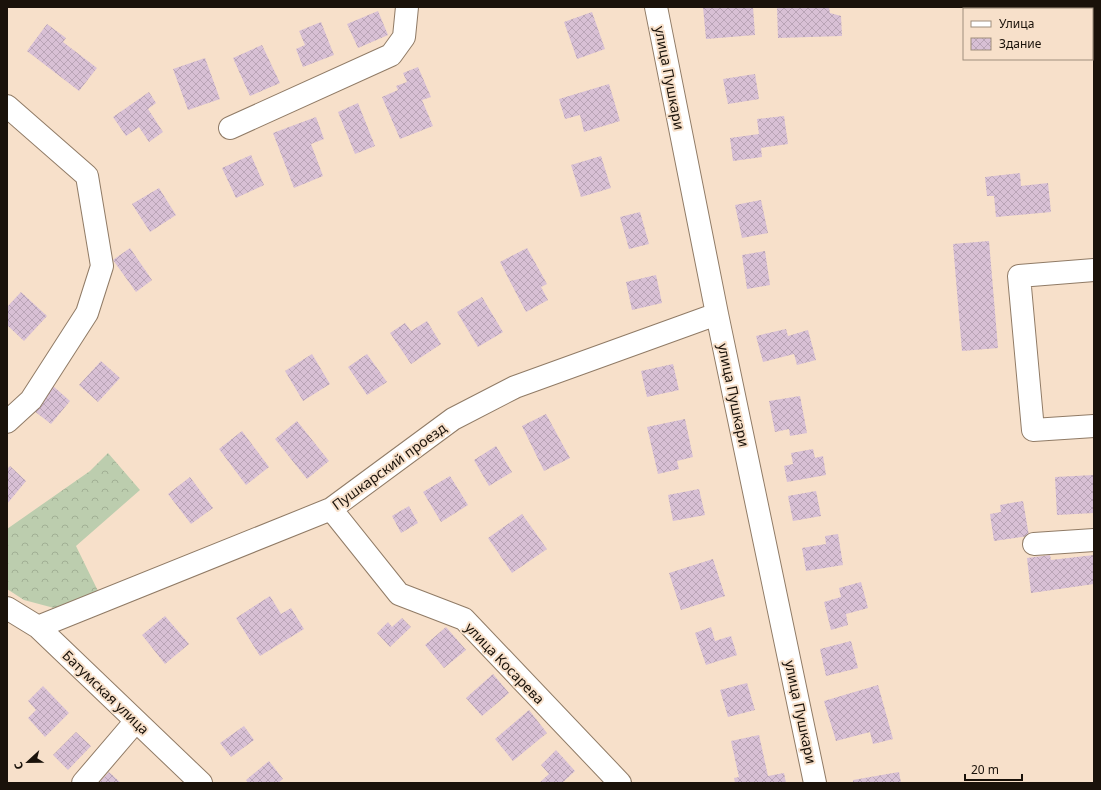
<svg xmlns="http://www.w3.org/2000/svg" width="1101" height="790" font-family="'Noto Sans',sans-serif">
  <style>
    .forest { fill: url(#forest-crowns) }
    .building { fill: url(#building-cross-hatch) }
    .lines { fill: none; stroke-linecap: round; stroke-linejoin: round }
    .minor-casing { stroke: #907b66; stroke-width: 24 }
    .minor { stroke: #fff; stroke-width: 22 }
    .labels { text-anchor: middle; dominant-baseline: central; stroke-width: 4; stroke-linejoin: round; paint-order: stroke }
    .street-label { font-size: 14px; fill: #1a120a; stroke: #f7e0ca }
  </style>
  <defs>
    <pattern id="forest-crowns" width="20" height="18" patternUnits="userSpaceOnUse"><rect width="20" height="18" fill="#bccdae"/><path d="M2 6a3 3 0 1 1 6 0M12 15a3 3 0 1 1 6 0" fill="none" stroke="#a1af94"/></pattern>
    <pattern id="building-cross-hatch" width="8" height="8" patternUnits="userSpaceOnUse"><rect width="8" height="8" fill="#d8c0d5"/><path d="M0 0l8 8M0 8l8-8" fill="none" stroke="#b9a4b6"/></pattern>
  </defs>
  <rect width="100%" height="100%" fill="#f7e0ca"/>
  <path class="forest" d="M108 453 140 490 76 546 98 591 54 608 24 600 7 589V529L90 471Z"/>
  <path class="building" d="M703 7H753L755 35 706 39Z
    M777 7H829L830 13 841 16 842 36 778 38Z
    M378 11 388 35 358 48 347 24Z
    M592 12 605 49 577 59 564 22Z
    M321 22 334 55 303 67 296 49 305 45 299 31Z
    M47 24 66 38 63 42 97 68 79 91 27 51Z
    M262 45 280 83 250 96 233 58Z
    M205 58 220 99 188 110 173 69Z
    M418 67 431 97 422 100 433 126 400 139 382 97 398 90 396 86 407 82 403 73Z
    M755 74 759 99 728 104 723 79Z
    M609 84 620 121 584 132 580 115 565 119 559 99Z
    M149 92 156 103 148 109 163 132 149 142 139 127 126 136 113 117Z
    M358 103 375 146 355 154 338 112Z
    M784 116 788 144 761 148 762 157 733 161 730 138 759 134 757 119Z
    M316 117 324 139 311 144 323 176 294 188 273 133Z
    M251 155 264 185 236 198 222 168Z
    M601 156 611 188 581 197 571 165Z
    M1020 173 1021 186 1048 183 1051 212 996 217 994 196H987L985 177Z
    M159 188 176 215 150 232 132 204Z
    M761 200 768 233 742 238 735 205Z
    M640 212 649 244 629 249 620 217Z
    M989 241 998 348 962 351 953 244Z
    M130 248 152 280 136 292 113 260Z
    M527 248 547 284 541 287 548 300 526 312 500 262Z
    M765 251 770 285 747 289 742 255Z
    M656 275 662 303 632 310 626 282Z
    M21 292 47 316 24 341 7 325V307Z
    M482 297 503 332 478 347 457 312Z
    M427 321 441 344 411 364 390 333 405 323 411 331Z
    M786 329 788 336 808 330 816 360 797 365 794 354 763 362 756 336Z
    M312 354 330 384 303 401 285 371Z
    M367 354 387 382 367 395 348 367Z
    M101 361 120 378 98 402 79 385Z
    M673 364 679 390 647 397 641 371Z
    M53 386 70 401 51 424 33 410Z
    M800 396 807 433 790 436 789 429 775 432 769 401Z
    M546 414 570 458 544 471 522 426Z
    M685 419 693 457 677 461 679 469 658 474 647 427Z
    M297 421 329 461 307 479 275 439Z
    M242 431 269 467 246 485 219 449Z
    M496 446 512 472 489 486 474 460Z
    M813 449 815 458 823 456 826 475 787 482 784 466 793 464 791 453Z
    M10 466 26 481 7 504V469Z
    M1094 475V513L1057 515 1055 477Z
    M450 476 468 505 441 522 423 492Z
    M190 477 213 508 191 524 168 494Z
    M699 489 705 515 673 521 668 495Z
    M816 491 821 516 793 521 788 496Z
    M1023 501 1029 536 994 541 990 514 1001 512 1000 505Z
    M409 506 418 523 401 533 392 516Z
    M522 514 547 549 512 573 488 538Z
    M838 534 843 565 806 571 802 548 826 544 825 536Z
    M1050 555 1051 560 1094 555V584L1031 593 1027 558Z
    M713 559 725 596 681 610 669 573Z
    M861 582 868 608 846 614 848 625 831 630 824 602 841 597 839 588Z
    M270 596 281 614 291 608 304 629 260 656 236 618Z
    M165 616 189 644 165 664 142 635Z
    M402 618 411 627 390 647 377 633 388 622 392 627Z
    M446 627 466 650 444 668 425 645Z
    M711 627 715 641 731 636 737 655 706 665 695 633Z
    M851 641 858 668 826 676 820 649Z
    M493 674 509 693 482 716 466 698Z
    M747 683 755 710 728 717 720 690Z
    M878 685 893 739 873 744 870 732 836 741 824 701Z
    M43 686 69 713 45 737 28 718 36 710 28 701Z
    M529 710 547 733 513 761 495 739Z
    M244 726 254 740 231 757 220 743Z
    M76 732 91 746 68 770 53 755Z
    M759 735 768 776 784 773 786 783H735L734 778 739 777 731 741Z
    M556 750 575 771 562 783H539L549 774 541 765Z
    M269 761 283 779 278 783H248L246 780Z
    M109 772 121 783H98Z
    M899 772 901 783H853V780Z"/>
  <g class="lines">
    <g class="minor-casing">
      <path id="minor" d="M656 7 717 314 815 783
        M7 106 87 176 102 266 87 313 31 400 7 422
        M230 128 391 55 404 37 407 7
        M1094 270 1019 276 1033 430 1094 426
        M331 509 399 594 464 619 620 783
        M1034 544 1094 540
        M7 608 38 627 201 783
        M38 627 331 509 453 419 515 387 717 314
        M83 783 136 721"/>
    </g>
    <use href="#minor" class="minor"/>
  </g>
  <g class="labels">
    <g class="street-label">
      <text transform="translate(670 78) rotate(79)">улица Пушкари</text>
      <text transform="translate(734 395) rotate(78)">улица Пушкари</text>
      <text transform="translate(389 466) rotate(-36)">Пушкарский проезд</text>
      <text transform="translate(505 663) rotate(46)">улица Косарева</text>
      <text transform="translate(106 692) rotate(44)">Батумская улица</text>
      <text transform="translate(801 712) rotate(78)">улица Пушкари</text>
    </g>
  </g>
  <rect width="1101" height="790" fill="none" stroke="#1a120a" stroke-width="16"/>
  <rect x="963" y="8" width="130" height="52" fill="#f7e0ca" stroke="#9f8e7d"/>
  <rect x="971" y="21" width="20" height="6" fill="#ffffff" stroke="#9f8e7d"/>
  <text x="999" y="28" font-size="12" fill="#1a120a">Улица</text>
  <rect x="971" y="38" width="20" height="12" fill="url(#building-cross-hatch)" stroke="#9f8e7d"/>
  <text x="999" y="48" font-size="12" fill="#1a120a">Здание</text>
  <g transform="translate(28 762) rotate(248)" stroke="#f7e0ca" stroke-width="3" paint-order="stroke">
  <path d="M0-3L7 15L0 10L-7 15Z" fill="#1a120a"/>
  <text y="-6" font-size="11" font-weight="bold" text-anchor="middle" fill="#1a120a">С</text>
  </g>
  <path d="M965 774v6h57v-6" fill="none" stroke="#1a120a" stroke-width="2"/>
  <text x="971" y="774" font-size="12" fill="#1a120a" stroke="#f7e0ca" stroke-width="3" paint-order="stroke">20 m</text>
</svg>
